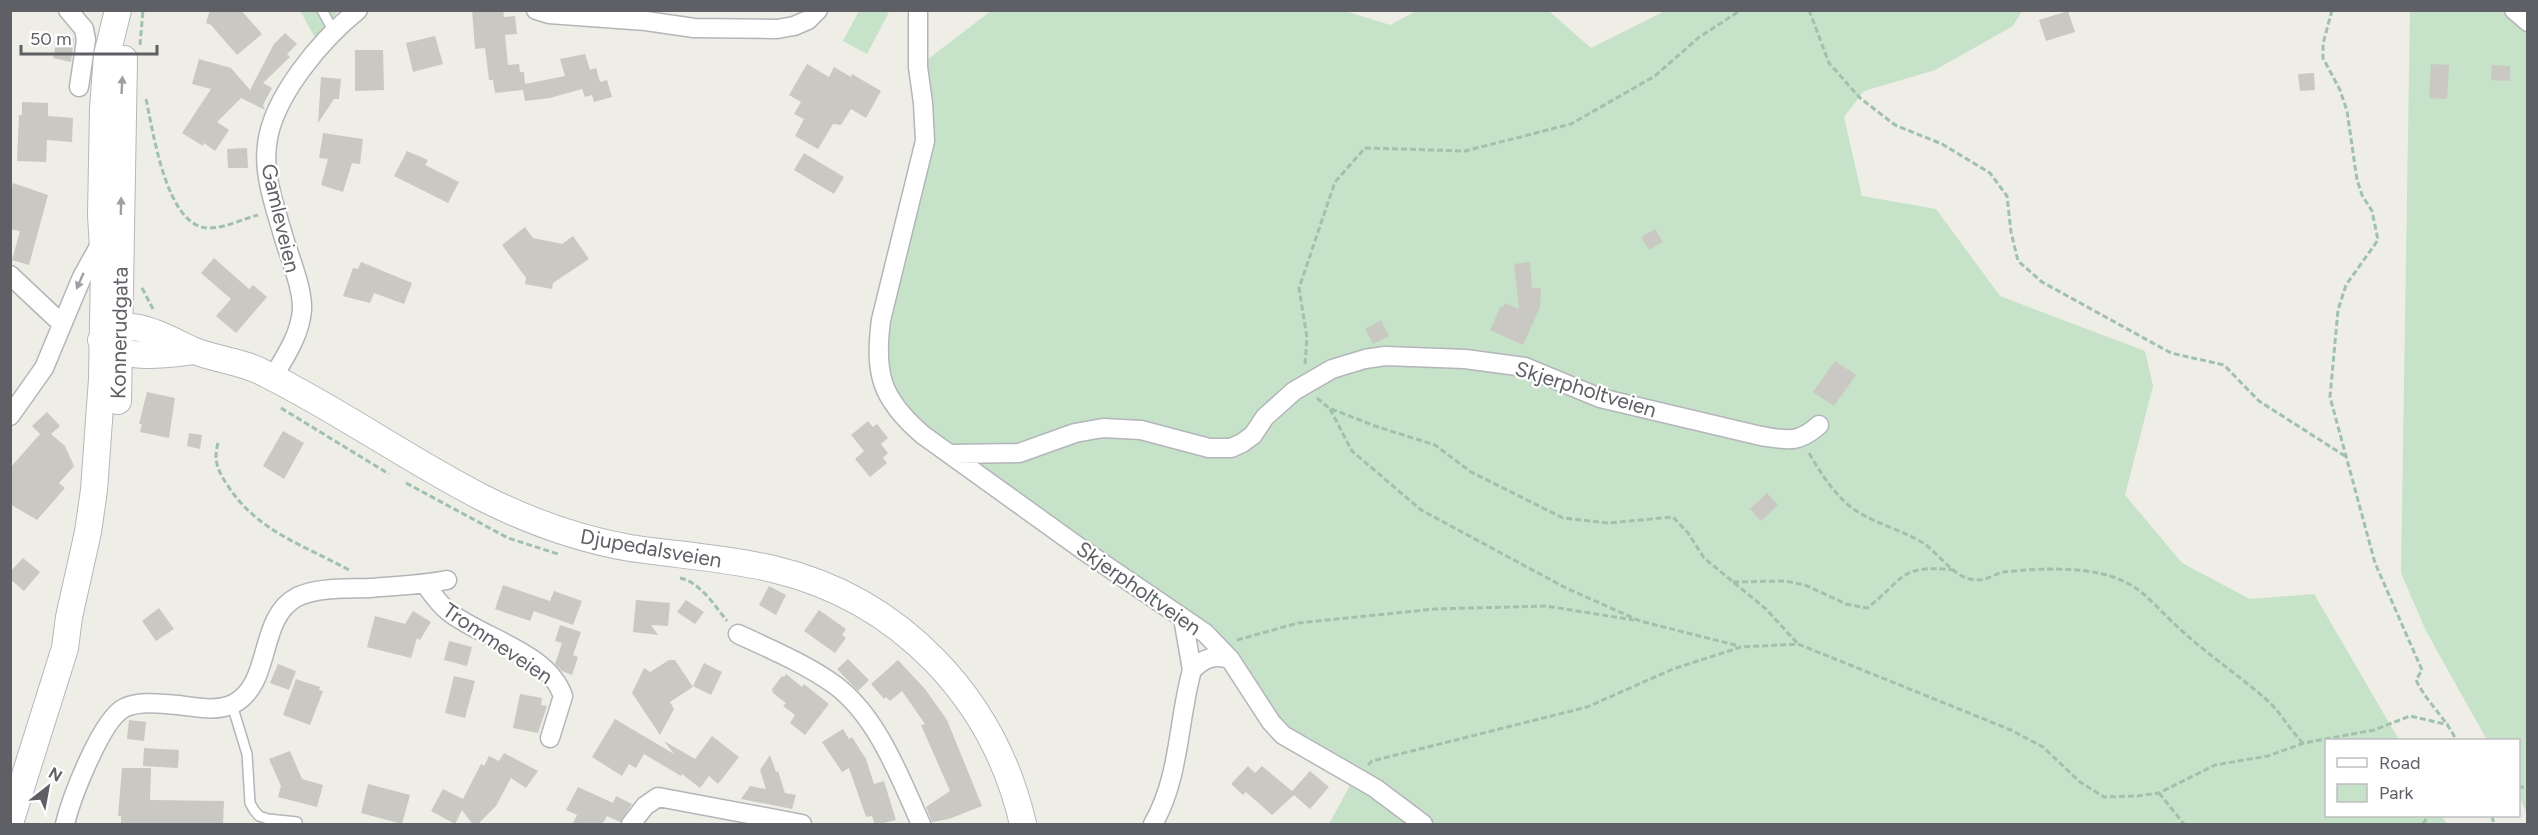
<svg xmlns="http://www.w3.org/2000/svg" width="2538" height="835" viewBox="0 0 2538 835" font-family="Figtree,sans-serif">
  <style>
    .green { fill: #c6e2c9 }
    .building { fill: #cac8c3 }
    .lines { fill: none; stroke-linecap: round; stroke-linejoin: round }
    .lane-casing { stroke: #b3b5b9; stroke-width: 12 }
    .street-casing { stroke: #b3b5b9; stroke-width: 21 }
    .secondary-casing { stroke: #b5b7bc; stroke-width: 28 }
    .path { stroke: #a0c2ac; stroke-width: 3; stroke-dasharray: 6 3; stroke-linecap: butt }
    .lane { stroke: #fff; stroke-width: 9 }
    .street { stroke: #fff; stroke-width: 18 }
    .secondary { stroke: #fff; stroke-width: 26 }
    .oneway { fill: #9ea0a3 }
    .labels { text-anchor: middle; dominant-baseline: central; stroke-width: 4.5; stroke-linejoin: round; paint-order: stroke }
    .street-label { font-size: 21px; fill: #5e6065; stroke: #fff }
  </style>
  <rect width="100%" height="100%" fill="#eeede6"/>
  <path class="green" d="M1342,10L1390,25L1416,11H1549L1591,48L1665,11H2022L2013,26L1935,70L1864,91L1844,117L1862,196L1936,209L2000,296L2145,351L2153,386L2125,495L2182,563L2250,599L2314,594L2399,740H2326V816H2442L2447,824H1329L1355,776L1293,742L1227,658L888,399L880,332L903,253L928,59L991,11Z
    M300,11H338L316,39Z
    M859,11L889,12L867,54L843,41Z
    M2410,11H2527V813L2519,797L2518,740H2487L2426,631L2401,573Z"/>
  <path class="building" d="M210,10H241L262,34L237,55L211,25L206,23Z
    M472,10H503L504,17L515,16L517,34L505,35L508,65L519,64L520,72H524L525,84L565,76L560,59L585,54L590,70L596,68L600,82L607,80L612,97L594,102L592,95L585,97L582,89L550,98L525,101L523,90L495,93L493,80H489L485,48L475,49Z
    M2068,11L2075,32L2046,41L2039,20Z
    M285,33L297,44L287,54L290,57L263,83L272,88L263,105L265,110L241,98L217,122L229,130L215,151L204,143L203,146L182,133L211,89L192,84L199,59L231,68L250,90L274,44Z
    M58,35L74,38L71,62L53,58Z
    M435,36L443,64L413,72L406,43Z
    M355,50H383L384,90L355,91Z
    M807,64L829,77L834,67L851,77L852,74L881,91L866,118L851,109L841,125L833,124L818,149L795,136L804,119L794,114L801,102L789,95Z
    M2431,64L2449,65L2447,99L2429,98Z
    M2492,65L2510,66V81L2491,80Z
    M2314,73L2315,90L2300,91L2298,74Z
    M321,77L341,79L339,99H334L318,123Z
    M22,102L48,103V116L73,118L72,142L47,140L46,162L17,161L19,115H22Z
    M323,133L363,139L360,164L352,163L343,192L321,185L328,159L319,158Z
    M247,148L248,168H228L227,149Z
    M407,151L428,160L425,165L459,182L448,203L394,176Z
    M804,153L844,177L834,194L794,170Z
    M13,183L48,195L29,265L12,260L20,231L10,229V194Z
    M525,227L533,238L562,244L573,236L589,259L553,283L552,289L525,284L526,278L502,245Z
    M1655,229L1663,242L1649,250L1641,237Z
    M214,258L249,289L253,285L267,297L236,333L216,316L231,299L201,273Z
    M361,262L412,283L404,304L374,293L370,303L343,296L353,268L358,269Z
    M1530,262L1532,288H1541L1540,307L1523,345L1490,330L1501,306L1503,307L1505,303L1519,309L1514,264Z
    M1381,320L1389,336L1373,344L1365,329Z
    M1835,361L1856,375L1834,406L1813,392Z
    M147,392L175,398L169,438L140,432L142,424H139Z
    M47,412L60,426L51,434L65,446L74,466L59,483L65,488L37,520L10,504V468L40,434L32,426Z
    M868,421L873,427L877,424L888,438L881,444L888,453L883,458L887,463L870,477L855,459L864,451L851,435Z
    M283,431L304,443L284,479L263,466Z
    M189,433L202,435L200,449L187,446Z
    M1767,493L1778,505L1761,521L1750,509Z
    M23,558L40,572L24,591L10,579V572Z
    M503,585L550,601L554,591L582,601L573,625L534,611L530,621L495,609Z
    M769,586L786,595L776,615L759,605Z
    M636,600L670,603L668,626L651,625L658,635L633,632Z
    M686,600L704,612L695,624L677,612Z
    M159,608L174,629L156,641L142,621Z
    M819,610L846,629L842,635L846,638L835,653L804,631Z
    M413,611L431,622L420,640L417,638L411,658L367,647L375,616L405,624Z
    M560,625L581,632L573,655L578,657L572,675L562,671L555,664L562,643L555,641Z
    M449,641L472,647L467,666L444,660Z
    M848,659L869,680L858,691L837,669Z
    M669,660H675L693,687L670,702L674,709L660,735L632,693L644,668L650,672Z
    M898,660L925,689L947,720L982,806L949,819L932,822L926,807L950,791L921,725L925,724L902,691L890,701L886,697L884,699L871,684Z
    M704,663L722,672L711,695L693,686Z
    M278,664L296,671L289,690L270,683Z
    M786,674L802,687L804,684L829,704L805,735L790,723L795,715L783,706L786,703L773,693L772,689L782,676L784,677Z
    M454,676L475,681L465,718L445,713Z
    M296,679L320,687L319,690L323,691L310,725L283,715Z
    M520,694L542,698L541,705L547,706L538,733L513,728Z
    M615,719L674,754L664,741L695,759L712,736L739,757L718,784L709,776L700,788L682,774L681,776L644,754L636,768L629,764L622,776L592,757Z
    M129,720L146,722L144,741L127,739Z
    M843,729L849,739L852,737L866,759L874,784L884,781L896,820L875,825L872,816L866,817L849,768L842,772L822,742Z
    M144,748L179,750L178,768L143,766Z
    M290,751L302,779L323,785L317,807L278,797L281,786L269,759Z
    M504,753L538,771L526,788L511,778L496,806L477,825H473L462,810L455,824L431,811L443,789L463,799L481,764L484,766L489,756L499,761Z
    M770,755L776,772L778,771L785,793L796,795L792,809L741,799L750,786L766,789L760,770Z
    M1248,766L1255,773L1262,766L1292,791L1310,771L1329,787L1310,809L1294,795L1272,815L1246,792L1243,795L1231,784Z
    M122,768H151L150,800L224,801L223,825H121V816H118Z
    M368,784L410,795L402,824L361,813Z
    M578,787L613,803L616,796L632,804L620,822L607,816L602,825H572L577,815L566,810Z"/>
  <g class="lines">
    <g class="lane-casing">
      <path id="lane" d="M322,10L334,32
        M232,705L247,754L250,803L254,810L259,816L268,819L297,822"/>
    </g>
    <g class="street-casing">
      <path id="street" d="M68,10L84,29L86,40L79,87
        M536,10L549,14L646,21L694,28L777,29L794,26L808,20L818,10
        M918,10V67L923,103L925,141L881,320C874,374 881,399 923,435L1083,550L1205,633L1230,659L1271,722L1283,735L1375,788L1423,824
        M2514,10L2528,22
        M10,275L62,324
        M273,377C285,357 300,335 302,310C303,288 289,256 283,235C275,207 263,174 267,145C272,97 322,39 358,10
        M10,416L44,368L82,277L102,241
        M951,454L1019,453L1075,433L1103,428L1141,430L1209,448H1231L1242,443L1253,435L1265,417L1294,391L1332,369L1365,359L1385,356L1465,359L1525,367L1600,398L1761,436C1787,440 1798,444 1819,425
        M425,584C432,594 439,604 449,612C484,639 548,652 563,696L550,738
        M1183,618L1192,670
        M738,634C770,649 806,664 835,685C878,717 900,778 921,824
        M65,824C71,799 101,720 124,708C140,700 162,704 178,705C195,707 217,712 233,704C273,684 257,618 297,597C318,587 346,589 369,588C395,586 421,585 447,580
        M631,824L645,806L658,797L802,824
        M1153,824C1180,778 1178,720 1192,670C1204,658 1215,654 1230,659"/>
    </g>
    <g class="secondary-casing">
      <path id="secondary" d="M101,340C125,311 166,338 192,350C216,360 243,361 266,374C340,411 409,460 483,498C529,521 578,539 630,548C677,555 726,558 773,569C900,599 994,698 1023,824
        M106,344C128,361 169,354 194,351
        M118,401L124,59
        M10,823L65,648L69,617L88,532L94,490L102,379L104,266L101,215L103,109L107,55L118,10"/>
    </g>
    <path class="path" d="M1809,10L1829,63L1860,98L1895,125L1942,144L1990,173L2007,196L2011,232L2018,261L2042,282L2171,353L2224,365L2259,401L2345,456
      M2332,10L2323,44V58L2340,90L2347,111L2357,180L2362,195L2372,211L2378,240L2346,285L2338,310L2330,397L2375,563L2422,670L2416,680C2427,703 2446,718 2456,740
      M140,45L143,10
      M146,99C153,130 166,228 209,228C226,228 242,219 258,215
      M142,288L153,309
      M1305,364L1307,338L1299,288L1335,182L1365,148L1465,151L1571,124L1655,76L1698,38L1741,10
      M1317,398L1329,408L1375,426L1435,445L1471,472L1563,518L1608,523L1673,517L1688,533L1704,558L1766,609L1798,644
      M281,408L389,474
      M1330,409L1352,451L1421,510L1566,588L1640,621L1739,646
      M218,443C213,461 218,471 228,486C258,532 304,545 349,570
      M1809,453C1820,472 1831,489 1847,504C1870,523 1899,528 1923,543C1941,555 1955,581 1979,580C1987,580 1996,573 2004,572C2041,568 2096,565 2129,584C2146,593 2165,616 2180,629C2208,655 2240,676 2268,701C2281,713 2290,730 2303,743
      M406,483L508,538L558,554
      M680,578C700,582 715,606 727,621
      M1733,582L1785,581L1805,585L1846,604L1867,608C1905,579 1899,564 1953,570
      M1237,640L1298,623L1435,609L1546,606L1634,620
      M1368,765L1372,761L1587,707L1673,669L1741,647L1798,644L2011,730L2043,747L2080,782L2104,797L2137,796L2159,793L2215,765L2268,756L2304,743L2374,730L2410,716L2449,725
      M2518,786L2528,789
      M2159,793L2184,824
      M2492,816L2494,824
      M2423,824L2428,816"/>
    <use href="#lane" class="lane"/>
    <use href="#street" class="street"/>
    <use href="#secondary" class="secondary"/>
  </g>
  <defs><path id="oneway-solid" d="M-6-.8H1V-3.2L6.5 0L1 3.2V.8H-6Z" transform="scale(1.5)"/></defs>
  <g class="oneway">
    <use href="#oneway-solid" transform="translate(122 85) rotate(-87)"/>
    <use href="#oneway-solid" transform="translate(121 206) rotate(-89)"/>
    <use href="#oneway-solid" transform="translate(80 281) rotate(114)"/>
  </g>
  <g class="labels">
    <g class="street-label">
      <text transform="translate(281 218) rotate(77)">Gamleveien</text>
      <text transform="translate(119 333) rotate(-89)">Konnerudgata</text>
      <text transform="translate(1586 389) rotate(17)">Skjerpholtveien</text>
      <text transform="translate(651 548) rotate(10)">Djupedalsveien</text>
      <text transform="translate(1139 588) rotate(35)">Skjerpholtveien</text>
      <text transform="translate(498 643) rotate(34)">Trommeveien</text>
    </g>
  </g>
  <rect width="2538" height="835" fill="none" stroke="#5e6065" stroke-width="24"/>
  <rect x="2325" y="739" width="195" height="78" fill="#ffffff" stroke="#bfbfc1" stroke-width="1.5"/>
  <rect x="2337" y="758" width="30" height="9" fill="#ffffff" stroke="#bfbfc1" stroke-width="1.5"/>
  <text x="2379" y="769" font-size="18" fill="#5e6065">Road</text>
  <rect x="2337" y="784" width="30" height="18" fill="#c6e2c9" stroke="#bfbfc1" stroke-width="1.5"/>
  <text x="2379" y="799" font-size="18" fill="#5e6065">Park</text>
  <g transform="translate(48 787) rotate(31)" stroke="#ffffff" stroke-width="4.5" paint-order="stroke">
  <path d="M0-4.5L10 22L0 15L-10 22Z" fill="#5e6065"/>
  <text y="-9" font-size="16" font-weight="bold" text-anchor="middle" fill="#5e6065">N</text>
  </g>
  <path d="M21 45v9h136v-9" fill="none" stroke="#5e6065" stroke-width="3"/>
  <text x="30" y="45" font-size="18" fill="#5e6065" stroke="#ffffff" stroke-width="4.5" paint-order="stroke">50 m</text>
</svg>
